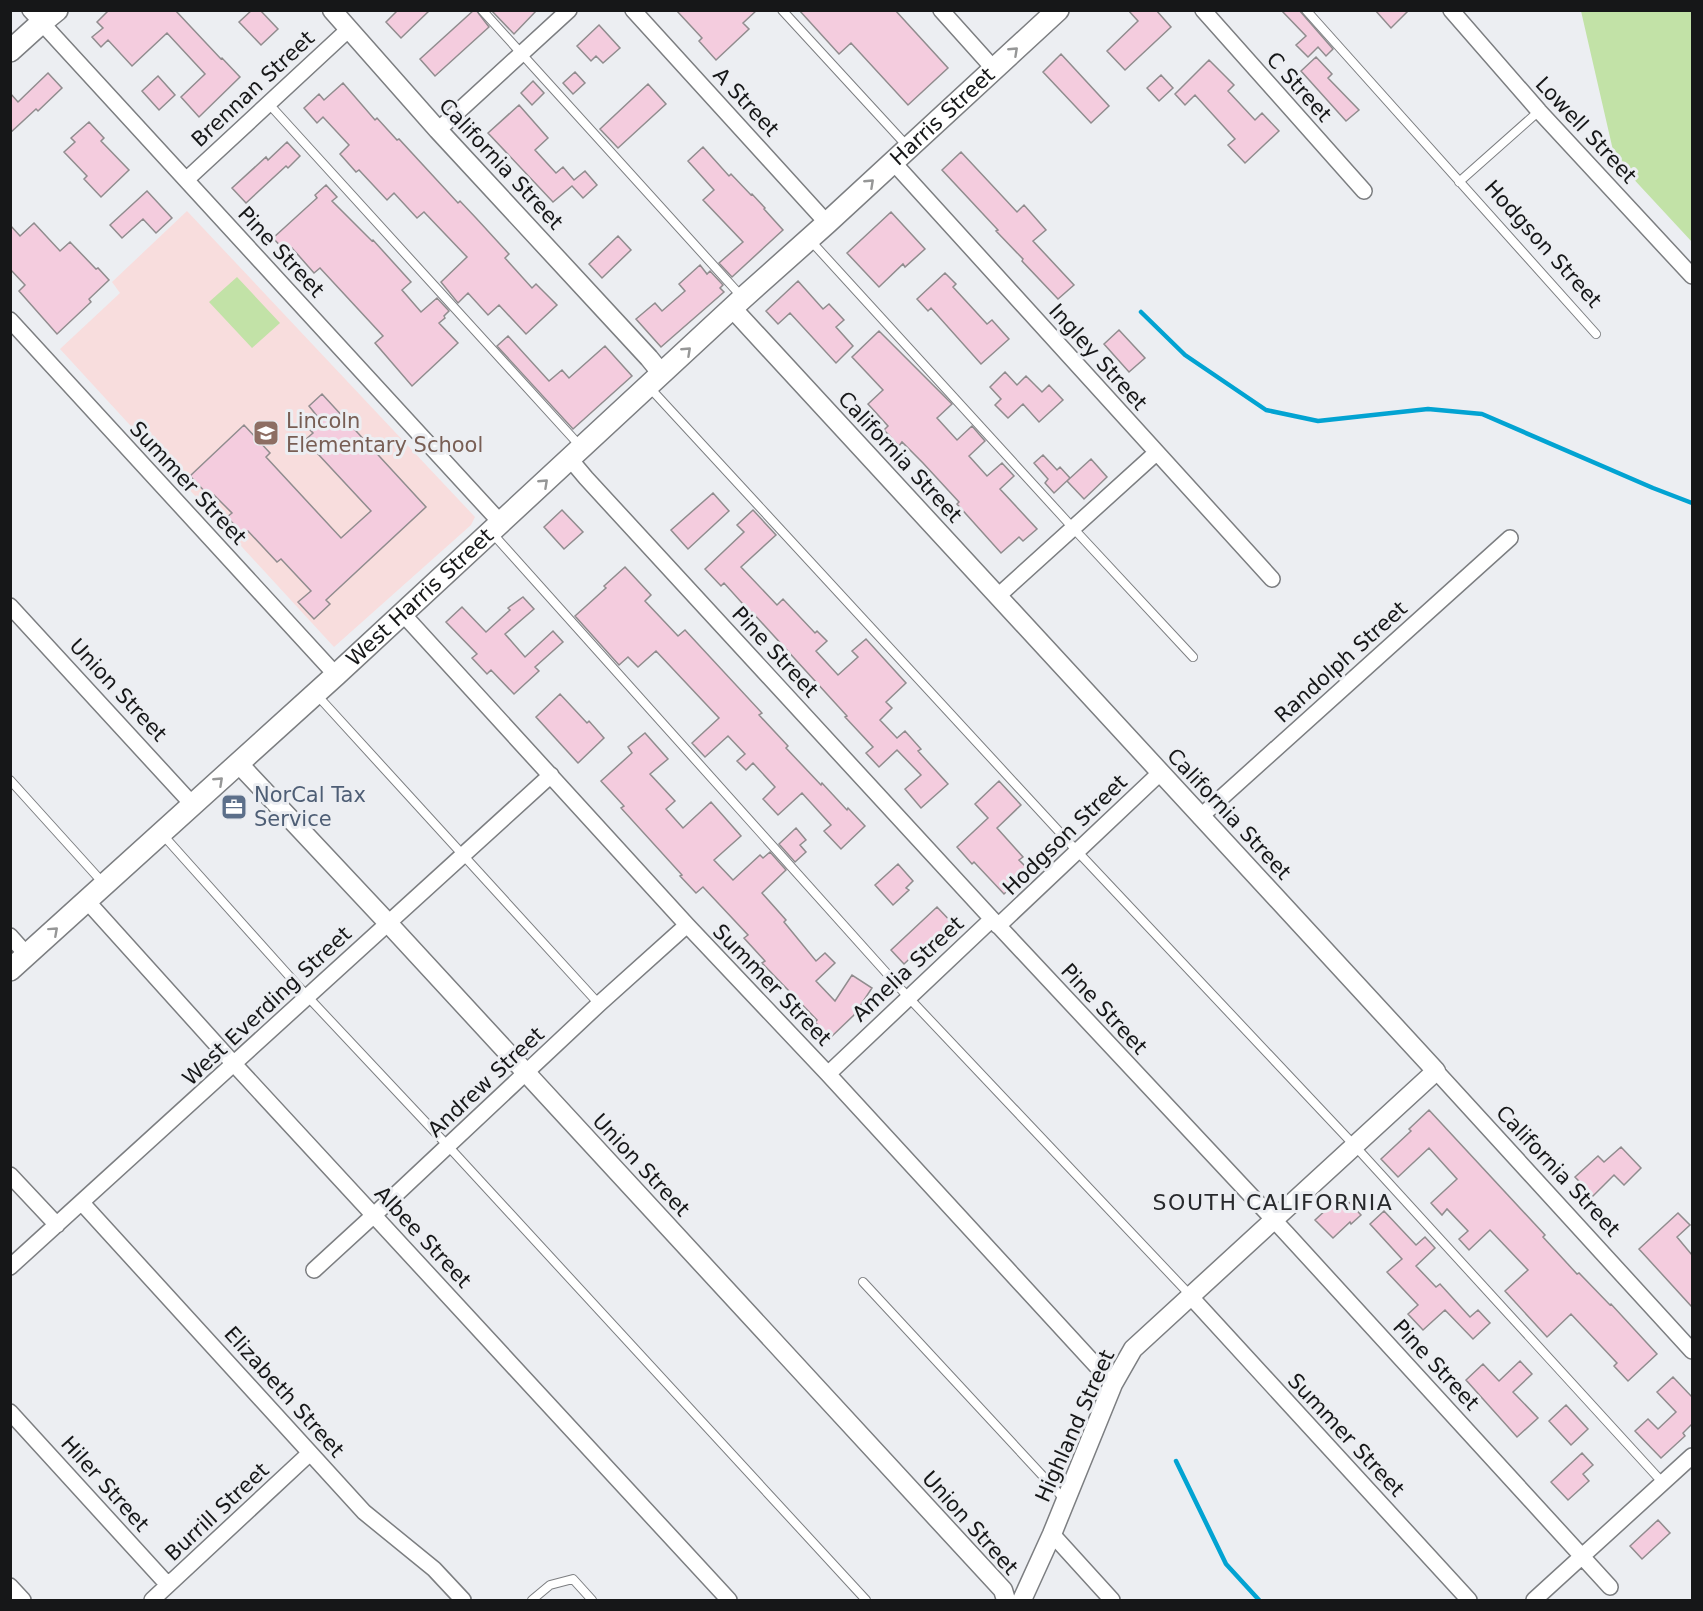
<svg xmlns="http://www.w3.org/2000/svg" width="1703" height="1611" viewBox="0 0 1703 1611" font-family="'DejaVu Sans',sans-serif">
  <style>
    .education { fill: #f8dddd }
    .green { fill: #c2e2a7 }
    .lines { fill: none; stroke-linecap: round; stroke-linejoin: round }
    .stream { stroke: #02a3d2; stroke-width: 4.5 }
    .building { fill: #f4ccde; stroke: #908c8e; stroke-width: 1.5 }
    .service-casing { stroke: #7c7e81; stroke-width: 10 }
    .minor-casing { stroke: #7c7e81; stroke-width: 18 }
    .tertiary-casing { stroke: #7c7e81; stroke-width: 21 }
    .secondary-casing { stroke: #7c7e81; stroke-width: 24 }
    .service { stroke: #fff; stroke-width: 8 }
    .minor { stroke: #fff; stroke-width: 15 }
    .tertiary { stroke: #fff; stroke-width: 18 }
    .secondary { stroke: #fff; stroke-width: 21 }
    .oneway { stroke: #969797 }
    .labels { text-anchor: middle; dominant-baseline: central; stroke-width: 6; stroke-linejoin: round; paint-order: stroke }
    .street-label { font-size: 21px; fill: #161718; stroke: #eceef2 }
    .education-label { font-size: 21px; fill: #785e54; stroke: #eceef2; text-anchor: start }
    .service-label { font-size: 21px; fill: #4e5e75; stroke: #eceef2; text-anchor: start }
    .neighbourhood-label { font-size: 22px; letter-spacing: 1.5px; fill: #28292c; stroke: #eceef2 }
  </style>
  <rect width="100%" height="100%" fill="#eceef2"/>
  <path class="education" d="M187,211L475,517L471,525L334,647L60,349L120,293L112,282Z"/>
  <path class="green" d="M1581,11H1692V242L1615,159Z
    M237,277L280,323L252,348L209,302Z"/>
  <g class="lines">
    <path class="stream" d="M1141,312L1185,355L1266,410L1318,421L1428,409L1482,414L1653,488L1692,503
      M1176,1461L1226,1564L1259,1600"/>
  </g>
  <path class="building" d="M109,10H175L221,59L222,58L240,77L199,117L181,97L205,74L167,33L132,66L108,40L101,47L92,37L103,28L97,22Z
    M252,10H260L278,29L261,45L239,22Z
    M398,10H430L401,38L386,22Z
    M474,10H476L489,27L435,76L420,59Z
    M491,10H537L514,34Z
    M676,10H757L743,23L749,29L716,60L699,41L702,38Z
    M799,10H895L948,68L908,105L851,43L839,54Z
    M1128,10H1156L1171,27L1125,70L1107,51L1138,21Z
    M1281,10H1299L1333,49L1326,56L1318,47L1308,57L1296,45L1306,36Z
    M1375,10H1409L1391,28Z
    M599,25L620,48L603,63L596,56L591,61L577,46Z
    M1061,54L1109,106L1091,123L1043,72Z
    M1316,57L1332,74L1328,78L1359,110L1346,121L1301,71Z
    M1209,60L1234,85L1228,91L1255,120L1262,113L1279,131L1245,163L1228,145L1235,139L1195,95L1185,105L1175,94Z
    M575,72L585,83L573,94L563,83Z
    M48,73L62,88L38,111L36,109L10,133V93L18,102Z
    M1161,75L1173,88L1159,101L1147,88Z
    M158,76L175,95L159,110L142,91Z
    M533,81L544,93L532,105L521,93Z
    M343,83L375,120L377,118L397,140L399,139L458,203L460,201L476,218L509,254L505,258L532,288L536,284L557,305L526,334L499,305L488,315L468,293L458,303L441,282L467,257L424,212L417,218L394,193L387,200L359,170L356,172L340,154L349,145L323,117L317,123L304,108L319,94L324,100Z
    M648,84L666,104L618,148L600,129Z
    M519,105L548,138L535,150L556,173L563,167L574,180L585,171L597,185L583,198L572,186L553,202L488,133Z
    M89,122L104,138L101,141L129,170L101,197L84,179L87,176L64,152L75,142L71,138Z
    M287,142L300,156L288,168L286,166L246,203L232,188L266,157L268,160Z
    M703,147L729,176L731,174L751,195L752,194L765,208L764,209L783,230L732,277L719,263L743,242L703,200L714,190L688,161Z
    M961,152L1017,212L1024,205L1046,230L1033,241L1074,285L1058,299L1022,261L1023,259L996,231L998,230L942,170Z
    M326,185L337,197L332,201L372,241L373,240L411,282L402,290L421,312L437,298L449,311L444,316L445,318L439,323L458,343L412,386L375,343L383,336L320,268L314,273L292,248L287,253L273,238L317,198L315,195Z
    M147,191L172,218L156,233L143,219L122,238L110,225Z
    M891,212L925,249L905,267L903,264L879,287L847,253Z
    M34,223L60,251L70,242L96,269L98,268L109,280L89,299L91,302L57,334L19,291L25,285L10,269V225L20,236Z
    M618,236L631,250L602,278L589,264Z
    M700,265L707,274L710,271L723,285L720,288L724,292L661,347L636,319L655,303L662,311L685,291L679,284Z
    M945,273L956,284L953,287L987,324L992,320L1009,339L981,364L931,308L928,311L917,299Z
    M798,281L823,309L829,304L844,320L836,327L853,346L836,363L790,313L778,324L766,311Z
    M1119,330L1145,358L1129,372L1104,344Z
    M879,331L952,404L937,418L957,440L972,426L985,441L969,456L987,476L1002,463L1014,476L1000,489L1037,529L1023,541L1019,537L1001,553L957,504L959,502L923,463L902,442L899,446L884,430L888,426L868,404L883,390L852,357Z
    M508,336L549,381L562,370L569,378L605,346L632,376L573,429L497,346Z
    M1005,372L1017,385L1026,376L1042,392L1049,385L1063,400L1039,422L1023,404L1008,418L995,405L1001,399L990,387Z
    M322,394L426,507L326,600L330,604L314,619L298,602L311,591L281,559L277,562L248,531L244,535L227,517L232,513L214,495L211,498L190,476L244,425L270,453L266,457L341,538L371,511L305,440L313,433L306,426L317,416L309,406Z
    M1043,455L1057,470L1060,467L1070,478L1054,493L1045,483L1048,479L1034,463Z
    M1091,459L1107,477L1084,499L1067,481Z
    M713,493L729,511L688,549L671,530Z
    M562,510L583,532L564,549L544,527Z
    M753,510L776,535L741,567L777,605L783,599L815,633L817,631L827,641L816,651L838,675L858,657L852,651L866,639L906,683L886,702L892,708L880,720L897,738L905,731L921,749L918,751L948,784L921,808L905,789L921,775L897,750L879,767L866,753L873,747L845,717L847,716L752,612L751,613L724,583L721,586L705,569L744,532L737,525Z
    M625,567L651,595L645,601L678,636L685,630L762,713L759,715L788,746L786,748L821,785L822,783L847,810L848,808L865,826L841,849L824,831L831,825L802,793L778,815L763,799L775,787L753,763L746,770L737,761L745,754L728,736L705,757L692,743L719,718L656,651L638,667L628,657L619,665L575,616L606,588L604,586Z
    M523,597L534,609L505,634L525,657L553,631L563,642L535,667L539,671L514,694L491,670L487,674L472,658L477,654L446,622L462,607L486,632L510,610L508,608Z
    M560,694L587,723L589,721L604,738L578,763L536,717Z
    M645,733L668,759L650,774L675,801L666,809L683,828L711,802L741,836L714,860L733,880L760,855L763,858L770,852L786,870L762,893L786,920L784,922L816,961L825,953L835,963L816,981L835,1001L852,975L872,988L854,1015L830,1038L815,1022L817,1020L762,963L765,961L744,938L748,935L703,887L696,893L680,876L682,875L621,808L624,806L601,781L632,753L628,747Z
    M999,781L1021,805L997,828L1023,857L1019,860L1029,870L1004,894L974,862L972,864L957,847L988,818L975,804Z
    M796,828L806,840L800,845L806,852L795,862L779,844Z
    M898,864L913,881L906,888L909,890L893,905L875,885Z
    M937,907L954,925L925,953L921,948L904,964L891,950Z
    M1429,1110L1545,1235L1543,1237L1577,1274L1579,1273L1610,1305L1611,1304L1657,1354L1628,1381L1614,1366L1617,1363L1571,1314L1547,1337L1505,1291L1528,1270L1490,1230L1469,1250L1459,1239L1468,1231L1447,1209L1442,1215L1431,1203L1457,1179L1429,1148L1398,1177L1381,1159L1411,1131L1409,1129Z
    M1621,1147L1641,1168L1624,1185L1614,1175L1593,1196L1575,1177L1598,1156L1604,1162Z
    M1342,1195L1361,1215L1351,1224L1350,1222L1333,1238L1315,1220Z
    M1384,1211L1416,1245L1425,1237L1435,1248L1416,1266L1436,1287L1440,1284L1470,1317L1478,1310L1490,1323L1473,1339L1445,1310L1423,1330L1408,1314L1418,1305L1387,1272L1402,1259L1370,1224Z
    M1678,1213L1690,1225L1677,1237L1692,1255V1307L1639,1249Z
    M1520,1361L1532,1374L1513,1392L1538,1418L1517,1437L1466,1380L1483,1364L1499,1381Z
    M1673,1377L1692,1397V1424L1683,1433L1685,1436L1661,1458L1635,1431L1648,1419L1658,1429L1676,1412L1657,1392Z
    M1566,1405L1588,1429L1571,1445L1549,1421Z
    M1582,1453L1593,1465L1583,1474L1589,1481L1568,1500L1551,1482Z
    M1658,1520L1670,1533L1642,1559L1630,1546Z"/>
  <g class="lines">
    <g class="service-casing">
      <path id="service" d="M482,10L742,297
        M782,10L908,147
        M1306,10L1596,334
        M268,103L581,447
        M1459,182L1539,111
        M810,240L1073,528L1193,657
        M649,387L1077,851L1354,1145L1663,1483
        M492,533L908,997L1191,1296
        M316,694L599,1004
        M10,780L104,884
        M163,835L308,997L448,1146L866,1600
        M863,1282L1066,1501
        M532,1600L550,1585L573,1579L592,1600"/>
    </g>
    <g class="minor-casing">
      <path id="minor" d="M30,10L501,523
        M633,10L827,223
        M941,10L994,69
        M1203,10L1364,191
        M1451,10L1539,111L1692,276
        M438,130L569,10
        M893,162L1272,579
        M186,180L349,29
        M10,320L336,675
        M570,459L586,478L992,919L1287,1234L1610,1587
        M998,596L1156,453
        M10,606L193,805
        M402,613L687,925L828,1074L1113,1384
        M1200,817L1510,538
        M87,901L234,1064L729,1600
        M998,926L1160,773
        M10,936L27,955
        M1436,1071L1692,1351
        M828,1074L992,919
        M10,1175L57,1225
        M82,1203L364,1512L434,1569L463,1600
        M10,1267L551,775
        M314,1270L374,1215L599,1004L687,925
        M1191,1297L1469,1600
        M10,1412L168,1585
        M1052,1534L1112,1600
        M10,1586L23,1600
        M152,1600L310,1453
        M1534,1600L1692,1456"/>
    </g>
    <g class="tertiary-casing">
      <path id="tertiary" d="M332,10L438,130L649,358L662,374
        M732,308L1436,1071L1133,1349L1113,1384L1052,1534L1022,1600
        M238,763L388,923L1003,1590L1006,1600"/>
    </g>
    <g class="secondary-casing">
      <g id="secondary">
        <path d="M10,51L41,23L57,10"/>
        <path id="s1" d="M10,970L336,675L743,298L827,223L1058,10"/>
      </g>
    </g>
    <use href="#service" class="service"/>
    <use href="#minor" class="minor"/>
    <use href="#tertiary" class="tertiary"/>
    <use href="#secondary" class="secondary"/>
  </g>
  <defs><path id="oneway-chevron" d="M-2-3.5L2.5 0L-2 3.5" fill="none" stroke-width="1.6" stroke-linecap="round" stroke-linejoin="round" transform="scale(1.5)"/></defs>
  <g class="oneway">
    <use href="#oneway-chevron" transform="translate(1014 51) rotate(-43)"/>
    <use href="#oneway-chevron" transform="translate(870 183) rotate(-43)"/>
    <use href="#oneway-chevron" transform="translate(687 351) rotate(-43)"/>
    <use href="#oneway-chevron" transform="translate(544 483) rotate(-43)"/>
    <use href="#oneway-chevron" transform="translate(219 781) rotate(-43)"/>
    <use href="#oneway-chevron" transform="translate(54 931) rotate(-42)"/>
  </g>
  <defs>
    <g id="school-square" transform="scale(1.35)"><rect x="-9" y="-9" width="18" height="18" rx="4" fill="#8d6e63" stroke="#eceef2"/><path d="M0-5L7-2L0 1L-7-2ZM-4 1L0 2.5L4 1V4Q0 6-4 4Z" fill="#fff"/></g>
    <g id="office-square" transform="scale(1.35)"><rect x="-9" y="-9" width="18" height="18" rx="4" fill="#5c6f8a" stroke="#eceef2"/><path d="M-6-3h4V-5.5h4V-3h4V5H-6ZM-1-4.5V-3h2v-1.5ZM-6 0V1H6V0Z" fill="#fff"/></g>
  </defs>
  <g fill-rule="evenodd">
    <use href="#school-square" x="266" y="433"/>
    <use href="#office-square" x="234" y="807"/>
  </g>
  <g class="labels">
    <g class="street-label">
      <text transform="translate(1299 87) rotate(48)">C Street</text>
      <text transform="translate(253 89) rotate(-43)">Brennan Street</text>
      <text transform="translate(746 102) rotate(47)">A Street</text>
      <text stroke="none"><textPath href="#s1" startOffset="1264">Harris Street</textPath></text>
      <text transform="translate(1586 130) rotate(47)">Lowell Street</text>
      <text transform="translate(501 164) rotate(47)">California Street</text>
      <text transform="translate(1543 244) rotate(48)">Hodgson Street</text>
      <text transform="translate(281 252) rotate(47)">Pine Street</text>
      <text transform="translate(1098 357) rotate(48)">Ingley Street</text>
      <text transform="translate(900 457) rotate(47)">California Street</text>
      <text transform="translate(188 483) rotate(47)">Summer Street</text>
      <text stroke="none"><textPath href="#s1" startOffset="554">West Harris Street</textPath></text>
      <text transform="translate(775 652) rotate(47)">Pine Street</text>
      <text transform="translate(1341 662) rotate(-42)">Randolph Street</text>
      <text transform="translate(118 690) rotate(47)">Union Street</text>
      <text transform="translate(1229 814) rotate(47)">California Street</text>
      <text transform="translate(1065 835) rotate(-44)">Hodgson Street</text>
      <text transform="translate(908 969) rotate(-43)">Amelia Street</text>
      <text transform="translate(772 985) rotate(46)">Summer Street</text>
      <text transform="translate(267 1006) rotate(-43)">West Everding Street</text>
      <text transform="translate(1104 1009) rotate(47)">Pine Street</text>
      <text transform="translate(486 1082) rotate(-43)">Andrew Street</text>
      <text transform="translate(641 1165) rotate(47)">Union Street</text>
      <text transform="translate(1558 1171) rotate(47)">California Street</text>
      <text transform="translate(423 1237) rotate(47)">Albee Street</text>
      <text transform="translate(1436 1365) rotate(47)">Pine Street</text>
      <text transform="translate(284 1392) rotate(48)">Elizabeth Street</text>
      <text transform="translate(1075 1426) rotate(-66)">Highland Street</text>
      <text transform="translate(1346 1435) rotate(47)">Summer Street</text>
      <text transform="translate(105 1484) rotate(48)">Hiler Street</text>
      <text transform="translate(217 1512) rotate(-43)">Burrill Street</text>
      <text transform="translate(970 1523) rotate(48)">Union Street</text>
    </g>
    <g class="education-label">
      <text x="286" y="421">Lincoln<tspan x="286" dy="24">Elementary School</tspan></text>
    </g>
    <g class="service-label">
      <text x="254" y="795">NorCal Tax<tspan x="254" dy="24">Service</tspan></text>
    </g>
    <g class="neighbourhood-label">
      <text x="1273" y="1202">SOUTH CALIFORNIA</text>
    </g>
  </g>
  <rect width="1703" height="1611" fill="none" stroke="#161718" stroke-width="24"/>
</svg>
